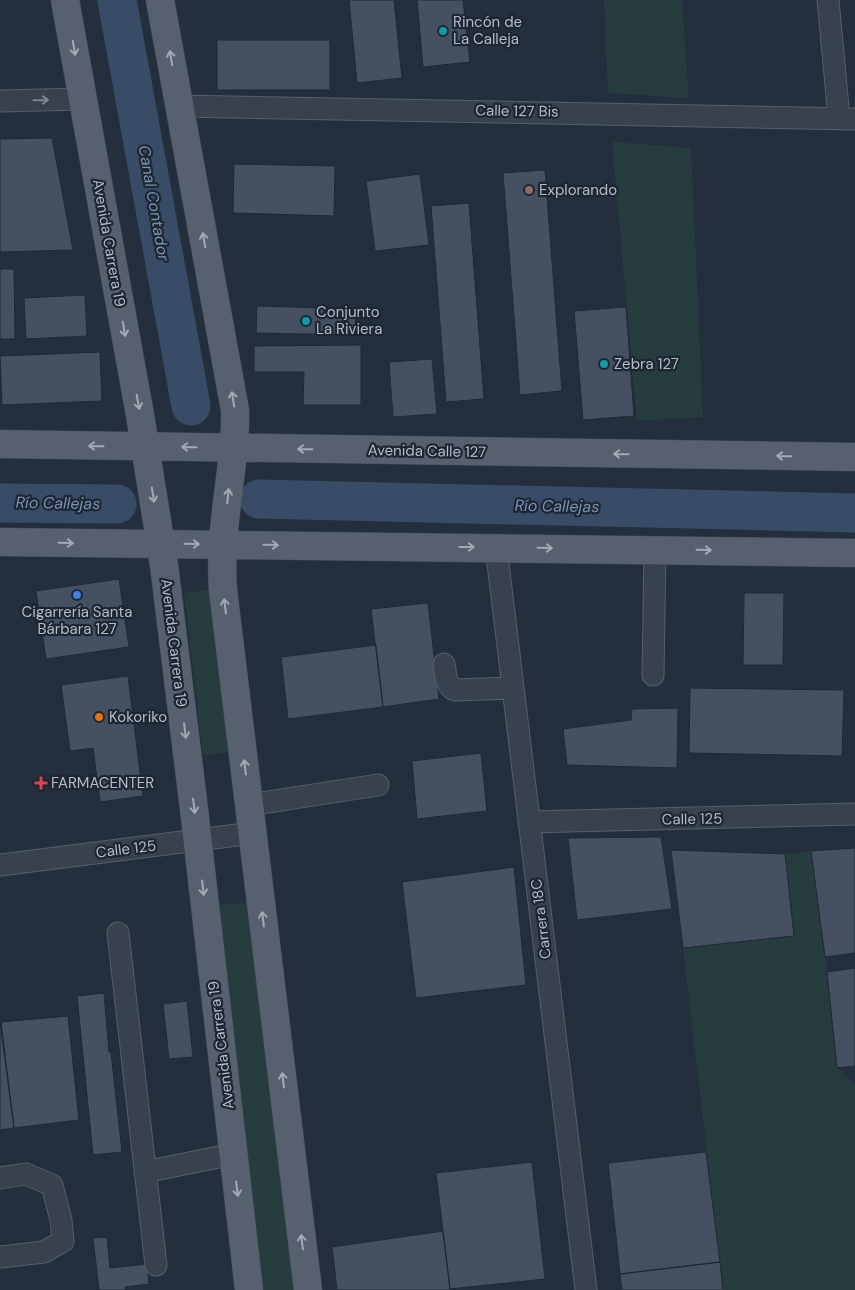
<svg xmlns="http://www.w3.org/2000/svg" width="855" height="1290" viewBox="0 0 855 1290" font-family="'DM Sans',sans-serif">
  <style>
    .green { fill: #263c3f }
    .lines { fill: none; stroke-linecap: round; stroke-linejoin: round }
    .river { stroke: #394c67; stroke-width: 39 }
    .building { fill: #455162; stroke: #1f2835 }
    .minor-casing { stroke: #565f6c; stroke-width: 23 }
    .major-casing { stroke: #414a57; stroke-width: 29 }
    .minor { stroke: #38414e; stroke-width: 21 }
    .major { stroke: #56606e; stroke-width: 28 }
    .oneway { stroke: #a1aab7 }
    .oneway2 { stroke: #7c8592 }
    .culture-dot { fill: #0f9aa8; stroke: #1d2633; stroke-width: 2 }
    .education-dot { fill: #8d6e63; stroke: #1d2633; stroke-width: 2 }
    .shop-dot { fill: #3f7fe0; stroke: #1d2633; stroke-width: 2 }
    .food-dot { fill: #e8710a; stroke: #1d2633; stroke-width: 2 }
    .health-dot { fill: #e0444e; stroke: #1d2633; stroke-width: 2 }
    .labels { text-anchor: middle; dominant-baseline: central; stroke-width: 4.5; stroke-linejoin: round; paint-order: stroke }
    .poi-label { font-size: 15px; fill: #b4bcc9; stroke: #1d2633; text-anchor: start }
    .street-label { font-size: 15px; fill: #b4bcc9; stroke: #1d2633 }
    .water-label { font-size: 16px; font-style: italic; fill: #7c92b1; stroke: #1d2633 }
  </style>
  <rect width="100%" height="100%" fill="#242f3e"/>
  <path class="green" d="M604,0H682L689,98L608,93Z
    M612,142L691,148L703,417L637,421Z
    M209,590L228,752L203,755L184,593Z
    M811,851L825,957L837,1068L855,1085V1290H723L683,948L794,936L785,854Z
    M247,903L294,1290H262L218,905Z"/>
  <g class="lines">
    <path class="river" d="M117,0L191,406
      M259,499L855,513
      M0,503L117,504"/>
  </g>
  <path class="building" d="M349,0H394L402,78L357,83Z
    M417,0H463L470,62L423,67Z
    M217,40H330V90H217Z
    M52,138L73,250L0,252V139Z
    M234,164L335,166L334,216L233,213Z
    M545,170L562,391L520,395L503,173Z
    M420,174L429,245L375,251L366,181Z
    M469,203L484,399L446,402L431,206Z
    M0,269H14L15,339H0Z
    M85,295L87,336L26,339L24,298Z
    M257,306L356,309L355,335L256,333Z
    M626,307L634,416L583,420L574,311Z
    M361,345V405H303L304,372H254V346Z
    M100,352L102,401L2,405L0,356Z
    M432,359L437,414L393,417L389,362Z
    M119,579L129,647L46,659L36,591Z
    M744,593H784L783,665H743Z
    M428,603L439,699L383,707L371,609Z
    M376,645L383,707L288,719L281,657Z
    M128,676L143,796L100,802L93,748L70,751L61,685Z
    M690,688L844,690L842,756L689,753Z
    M678,708L677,768L567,765L563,729L631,720L632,709Z
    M481,753L487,811L417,819L412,761Z
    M661,837L672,909L577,920L568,838Z
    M855,848V953L825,957L811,851Z
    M671,850L785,854L794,936L683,948Z
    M514,867L526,985L416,998L402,882Z
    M855,968V1066L837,1068L827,972Z
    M104,993L109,1052H111L122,1152L93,1155L77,996Z
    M187,1001L193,1057L169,1059L163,1004Z
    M68,1016L79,1120L14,1128L1,1022Z
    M0,1022L14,1128L0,1130Z
    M706,1152L720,1262L620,1274L608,1163Z
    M532,1162L545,1279L450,1289L436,1173Z
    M443,1231L450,1290H337L332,1247Z
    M107,1237L110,1268L147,1264L149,1284L125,1287L126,1290H99L93,1238Z
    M720,1262L723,1290H622L620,1274Z"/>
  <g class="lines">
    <g class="minor-casing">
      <path id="minor" d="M828,0L839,118
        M0,101L83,99
        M180,106L855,119
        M496,547L586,1290
        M444,664C446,674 445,686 455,690L513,688
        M653,675L655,549
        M249,805L378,785
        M529,822L855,814
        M0,865L253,833
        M118,933L156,1265
        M145,1172L233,1154
        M0,1178L26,1174L52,1185L61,1220L63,1241L44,1252L0,1257"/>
    </g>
    <g class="major-casing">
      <path id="major" d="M65,0L140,415L164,565L194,809L249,1290
        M160,0L235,410C236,430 233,451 231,471C226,511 220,550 223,590L308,1290
        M0,444L855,457
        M0,542L855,553"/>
    </g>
    <use href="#minor" class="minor"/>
    <use href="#major" class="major"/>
  </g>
  <defs><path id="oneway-shaft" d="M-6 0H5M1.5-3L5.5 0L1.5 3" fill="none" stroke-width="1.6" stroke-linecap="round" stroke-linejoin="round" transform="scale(1.25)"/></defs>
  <g class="oneway">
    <use href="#oneway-shaft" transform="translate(74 48) rotate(80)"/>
    <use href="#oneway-shaft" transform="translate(171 58) rotate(-100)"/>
    <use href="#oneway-shaft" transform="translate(204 240) rotate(-100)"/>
    <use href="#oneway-shaft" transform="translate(124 329) rotate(80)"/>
    <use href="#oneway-shaft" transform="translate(233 399) rotate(-99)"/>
    <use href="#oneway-shaft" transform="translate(138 402) rotate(79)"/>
    <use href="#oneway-shaft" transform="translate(96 446) rotate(-179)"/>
    <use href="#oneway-shaft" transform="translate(189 447) rotate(-179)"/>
    <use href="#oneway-shaft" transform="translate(305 449) rotate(-179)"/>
    <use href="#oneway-shaft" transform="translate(621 454) rotate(-179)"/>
    <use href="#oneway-shaft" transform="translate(784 456) rotate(-179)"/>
    <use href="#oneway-shaft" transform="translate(153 495) rotate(81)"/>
    <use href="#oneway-shaft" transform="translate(228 496) rotate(-84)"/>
    <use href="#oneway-shaft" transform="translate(66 543) rotate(1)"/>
    <use href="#oneway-shaft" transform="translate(192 544) rotate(1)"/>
    <use href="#oneway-shaft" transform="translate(271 545) rotate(1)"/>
    <use href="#oneway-shaft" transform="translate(467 547)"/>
    <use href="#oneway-shaft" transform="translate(545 548) rotate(1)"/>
    <use href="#oneway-shaft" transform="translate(704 550) rotate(1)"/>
    <use href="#oneway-shaft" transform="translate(225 606) rotate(-97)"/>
    <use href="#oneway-shaft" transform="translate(185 731) rotate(83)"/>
    <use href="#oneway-shaft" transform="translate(245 767) rotate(-97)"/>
    <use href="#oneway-shaft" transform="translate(194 806) rotate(83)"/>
    <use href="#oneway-shaft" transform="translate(203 888) rotate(83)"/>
    <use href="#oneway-shaft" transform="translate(263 919) rotate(-97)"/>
    <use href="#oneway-shaft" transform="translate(283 1080) rotate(-97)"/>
    <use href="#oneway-shaft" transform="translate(237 1189) rotate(83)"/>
    <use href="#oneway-shaft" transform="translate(302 1242) rotate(-97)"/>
  </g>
  <use class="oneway2" href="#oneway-shaft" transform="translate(41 100) rotate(-1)"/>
  <g class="culture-dot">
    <circle cx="443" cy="31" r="5"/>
    <circle cx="306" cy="321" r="5"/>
    <circle cx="604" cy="364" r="5"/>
  </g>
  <circle class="education-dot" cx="529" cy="190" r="5"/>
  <circle class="shop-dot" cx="77" cy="595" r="5"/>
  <circle class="food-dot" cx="99" cy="717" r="5"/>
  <path class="health-dot" d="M38.5 775.5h5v5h5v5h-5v5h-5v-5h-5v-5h5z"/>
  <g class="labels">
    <g class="poi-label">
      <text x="453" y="22">Rincón de<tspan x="453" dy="17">La Calleja</tspan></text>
      <text x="539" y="190">Explorando</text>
      <text x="316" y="312">Conjunto<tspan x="316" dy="17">La Riviera</tspan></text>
      <text x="614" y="364">Zebra 127</text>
      <text x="77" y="612" text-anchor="middle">Cigarrería Santa<tspan x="77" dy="17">Bárbara 127</tspan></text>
      <text x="109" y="717">Kokoriko</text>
      <text x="51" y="783">FARMACENTER</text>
    </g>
    <g class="street-label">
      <text transform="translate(517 111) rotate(1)">Calle 127 Bis</text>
      <text transform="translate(109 243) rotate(80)">Avenida Carrera 19</text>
      <text transform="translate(427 451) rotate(1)">Avenida Calle 127</text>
      <text transform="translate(174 643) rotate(83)">Avenida Carrera 19</text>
      <text transform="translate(692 819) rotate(-1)">Calle 125</text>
      <text transform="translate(126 849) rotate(-7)">Calle 125</text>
      <text transform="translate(541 919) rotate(-97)">Carrera 18C</text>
      <text transform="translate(221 1045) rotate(-97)">Avenida Carrera 19</text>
    </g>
    <g class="water-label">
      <text transform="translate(154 203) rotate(80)">Canal Contador</text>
      <text transform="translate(58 503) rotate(1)">Río Callejas</text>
      <text transform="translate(557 506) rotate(1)">Río Callejas</text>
    </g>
  </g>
</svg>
